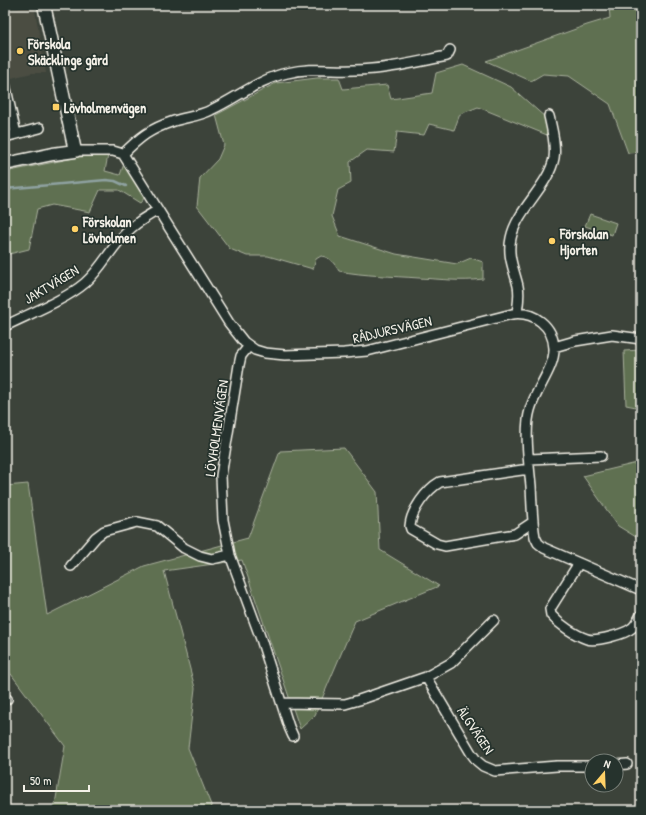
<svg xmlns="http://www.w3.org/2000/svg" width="646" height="815" viewBox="0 0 646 815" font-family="'Patrick Hand',sans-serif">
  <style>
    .built { fill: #4c4e43 }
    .green { fill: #5e6f51; stroke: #a9b09c }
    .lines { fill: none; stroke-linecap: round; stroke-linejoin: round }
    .stream { stroke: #8fa2a1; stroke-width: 2.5 }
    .street-casing { stroke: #f4f1e8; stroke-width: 12 }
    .secondary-casing { stroke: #f4f1e8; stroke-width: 15 }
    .street { stroke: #26332d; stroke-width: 9 }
    .secondary { stroke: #26332d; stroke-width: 12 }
    .poi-dot { fill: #ffd166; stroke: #26332d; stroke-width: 1.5 }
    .labels { text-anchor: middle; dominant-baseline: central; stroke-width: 3.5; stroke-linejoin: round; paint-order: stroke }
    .poi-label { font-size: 14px; font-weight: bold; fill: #f4f1e8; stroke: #26332d; text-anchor: start }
    .street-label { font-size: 14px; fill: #f4f1e8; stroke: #26332d }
  </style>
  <rect width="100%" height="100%" fill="#3c433a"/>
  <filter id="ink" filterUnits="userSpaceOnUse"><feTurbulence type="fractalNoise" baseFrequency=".025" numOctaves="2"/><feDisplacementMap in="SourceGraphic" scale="8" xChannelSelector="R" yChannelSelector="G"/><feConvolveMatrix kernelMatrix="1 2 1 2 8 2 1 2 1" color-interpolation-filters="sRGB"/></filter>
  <g filter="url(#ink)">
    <path class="built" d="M34,5L46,73H32L7,79L5,70V12Z"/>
    <path class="green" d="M609,5H641V152L628,153L610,104L569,76L543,74L531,81L486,61L587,25L610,18Z
      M463,65L511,87L546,118L547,135L478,107L460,114L454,130L429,124L424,135L397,132L394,152L367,150L350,162L351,183L338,190L332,216L340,236L396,254L457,264L471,258L483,262V279C461,282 441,279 419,278C392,276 365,276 339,271C334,263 330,257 321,256L316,259L313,269L268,256H247L230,249L197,206L200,178L218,159L224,145L216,115L276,83L317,78H339L343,89L387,85L391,99L432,93L436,73Z
      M108,155L105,171L120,175L125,161L146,196L140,203L119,190H100L90,212L52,205L37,209L29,249L5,255V172L79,157Z
      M590,214L616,223L612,235L585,226Z
      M641,350V408L626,405L624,351Z
      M344,448L377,492L380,550L439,586L355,621L315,715L300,729L242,560L164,571L195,688L188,748L213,810H54L65,746L11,674L5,670V486L28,484L47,615L144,566L248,538L280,451Z
      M641,462V540L618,526L583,476Z"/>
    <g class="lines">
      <path class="stream" d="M5,189L106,180L115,181L126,186"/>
      <g class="street-casing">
        <path id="street" d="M5,84L16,134
          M5,137L40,128
          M75,151H113L123,154
          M123,154L229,323L244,342L255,350L265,353L285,355L344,353L367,351L512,314C534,311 553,326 554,348C555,368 535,390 530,410C524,430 529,464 531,486C532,503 532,521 535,537L538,543L544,548L641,590
          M123,154C140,137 150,129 174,121C186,117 200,116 211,110C237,98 259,79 287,73C312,67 330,71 354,70C385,70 416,62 447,56L450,50
          M517,313C518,304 520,295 518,286C514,269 507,256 511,238C517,209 549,186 554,158C556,145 552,129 549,116
          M5,326C29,314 65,300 85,283C101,269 111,248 126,233C135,223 146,217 158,210
          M249,346L241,356L239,365L221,476L223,520L230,555L261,639L289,727L293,736
          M554,347L575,341L612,335L641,339
          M529,459L601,456
          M529,469L440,482C426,490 411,511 410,526L411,529L437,544L445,546L515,534L533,522
          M579,563L550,609L551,615C560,625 575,635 587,639C596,642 625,634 632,628C636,625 638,620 641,615
          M71,566L96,537L104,531L137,522L157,526L184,548L200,556L212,559L230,555
          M426,677L471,753L477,761L483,766L495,771L557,766H592
          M5,700L7,699
          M282,703L345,704L359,700L426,677L451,663L494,620
          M616,765L627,764"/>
      </g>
      <g class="secondary-casing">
        <path id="secondary" d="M5,164L53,154L75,151L44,5"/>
      </g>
      <use href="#street" class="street"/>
      <use href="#secondary" class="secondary"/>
    </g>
  </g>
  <g class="poi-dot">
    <circle cx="20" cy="51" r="4"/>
    <rect x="52" y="103" width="8" height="8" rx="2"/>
    <circle cx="75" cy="229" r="4"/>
    <circle cx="552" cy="241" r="4"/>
  </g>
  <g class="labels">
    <g class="poi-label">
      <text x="28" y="43">Förskola<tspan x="28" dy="16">Skäcklinge gård</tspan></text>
      <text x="64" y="107">Lövholmenvägen</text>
      <text x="83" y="221">Förskolan<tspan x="83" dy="16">Lövholmen</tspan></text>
      <text x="560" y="233">Förskolan<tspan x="560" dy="16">Hjorten</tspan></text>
    </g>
    <g class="street-label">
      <text transform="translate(51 284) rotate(-31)">JAKTVÄGEN</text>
      <text transform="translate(392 329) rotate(-13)">RÅDJURSVÄGEN</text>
      <text transform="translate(216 428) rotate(-82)">LÖVHOLMENVÄGEN</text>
      <text transform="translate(476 730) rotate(56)">ÄLGVÄGEN</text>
    </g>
  </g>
  <rect width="646" height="815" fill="none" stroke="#26332d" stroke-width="20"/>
  <rect x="10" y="10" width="626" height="795" fill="none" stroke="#f4f1e8" stroke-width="1.5" filter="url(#ink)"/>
  <g transform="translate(604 773) rotate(19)"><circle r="19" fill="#26332d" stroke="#787f78"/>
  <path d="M0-3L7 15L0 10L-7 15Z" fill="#ffd166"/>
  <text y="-6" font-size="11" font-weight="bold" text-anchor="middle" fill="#f4f1e8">N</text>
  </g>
  <path d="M24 785v6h65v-6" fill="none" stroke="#f4f1e8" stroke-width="2"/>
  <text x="30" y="785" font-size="12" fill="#f4f1e8" stroke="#26332d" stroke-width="3" paint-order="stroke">50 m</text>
</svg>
